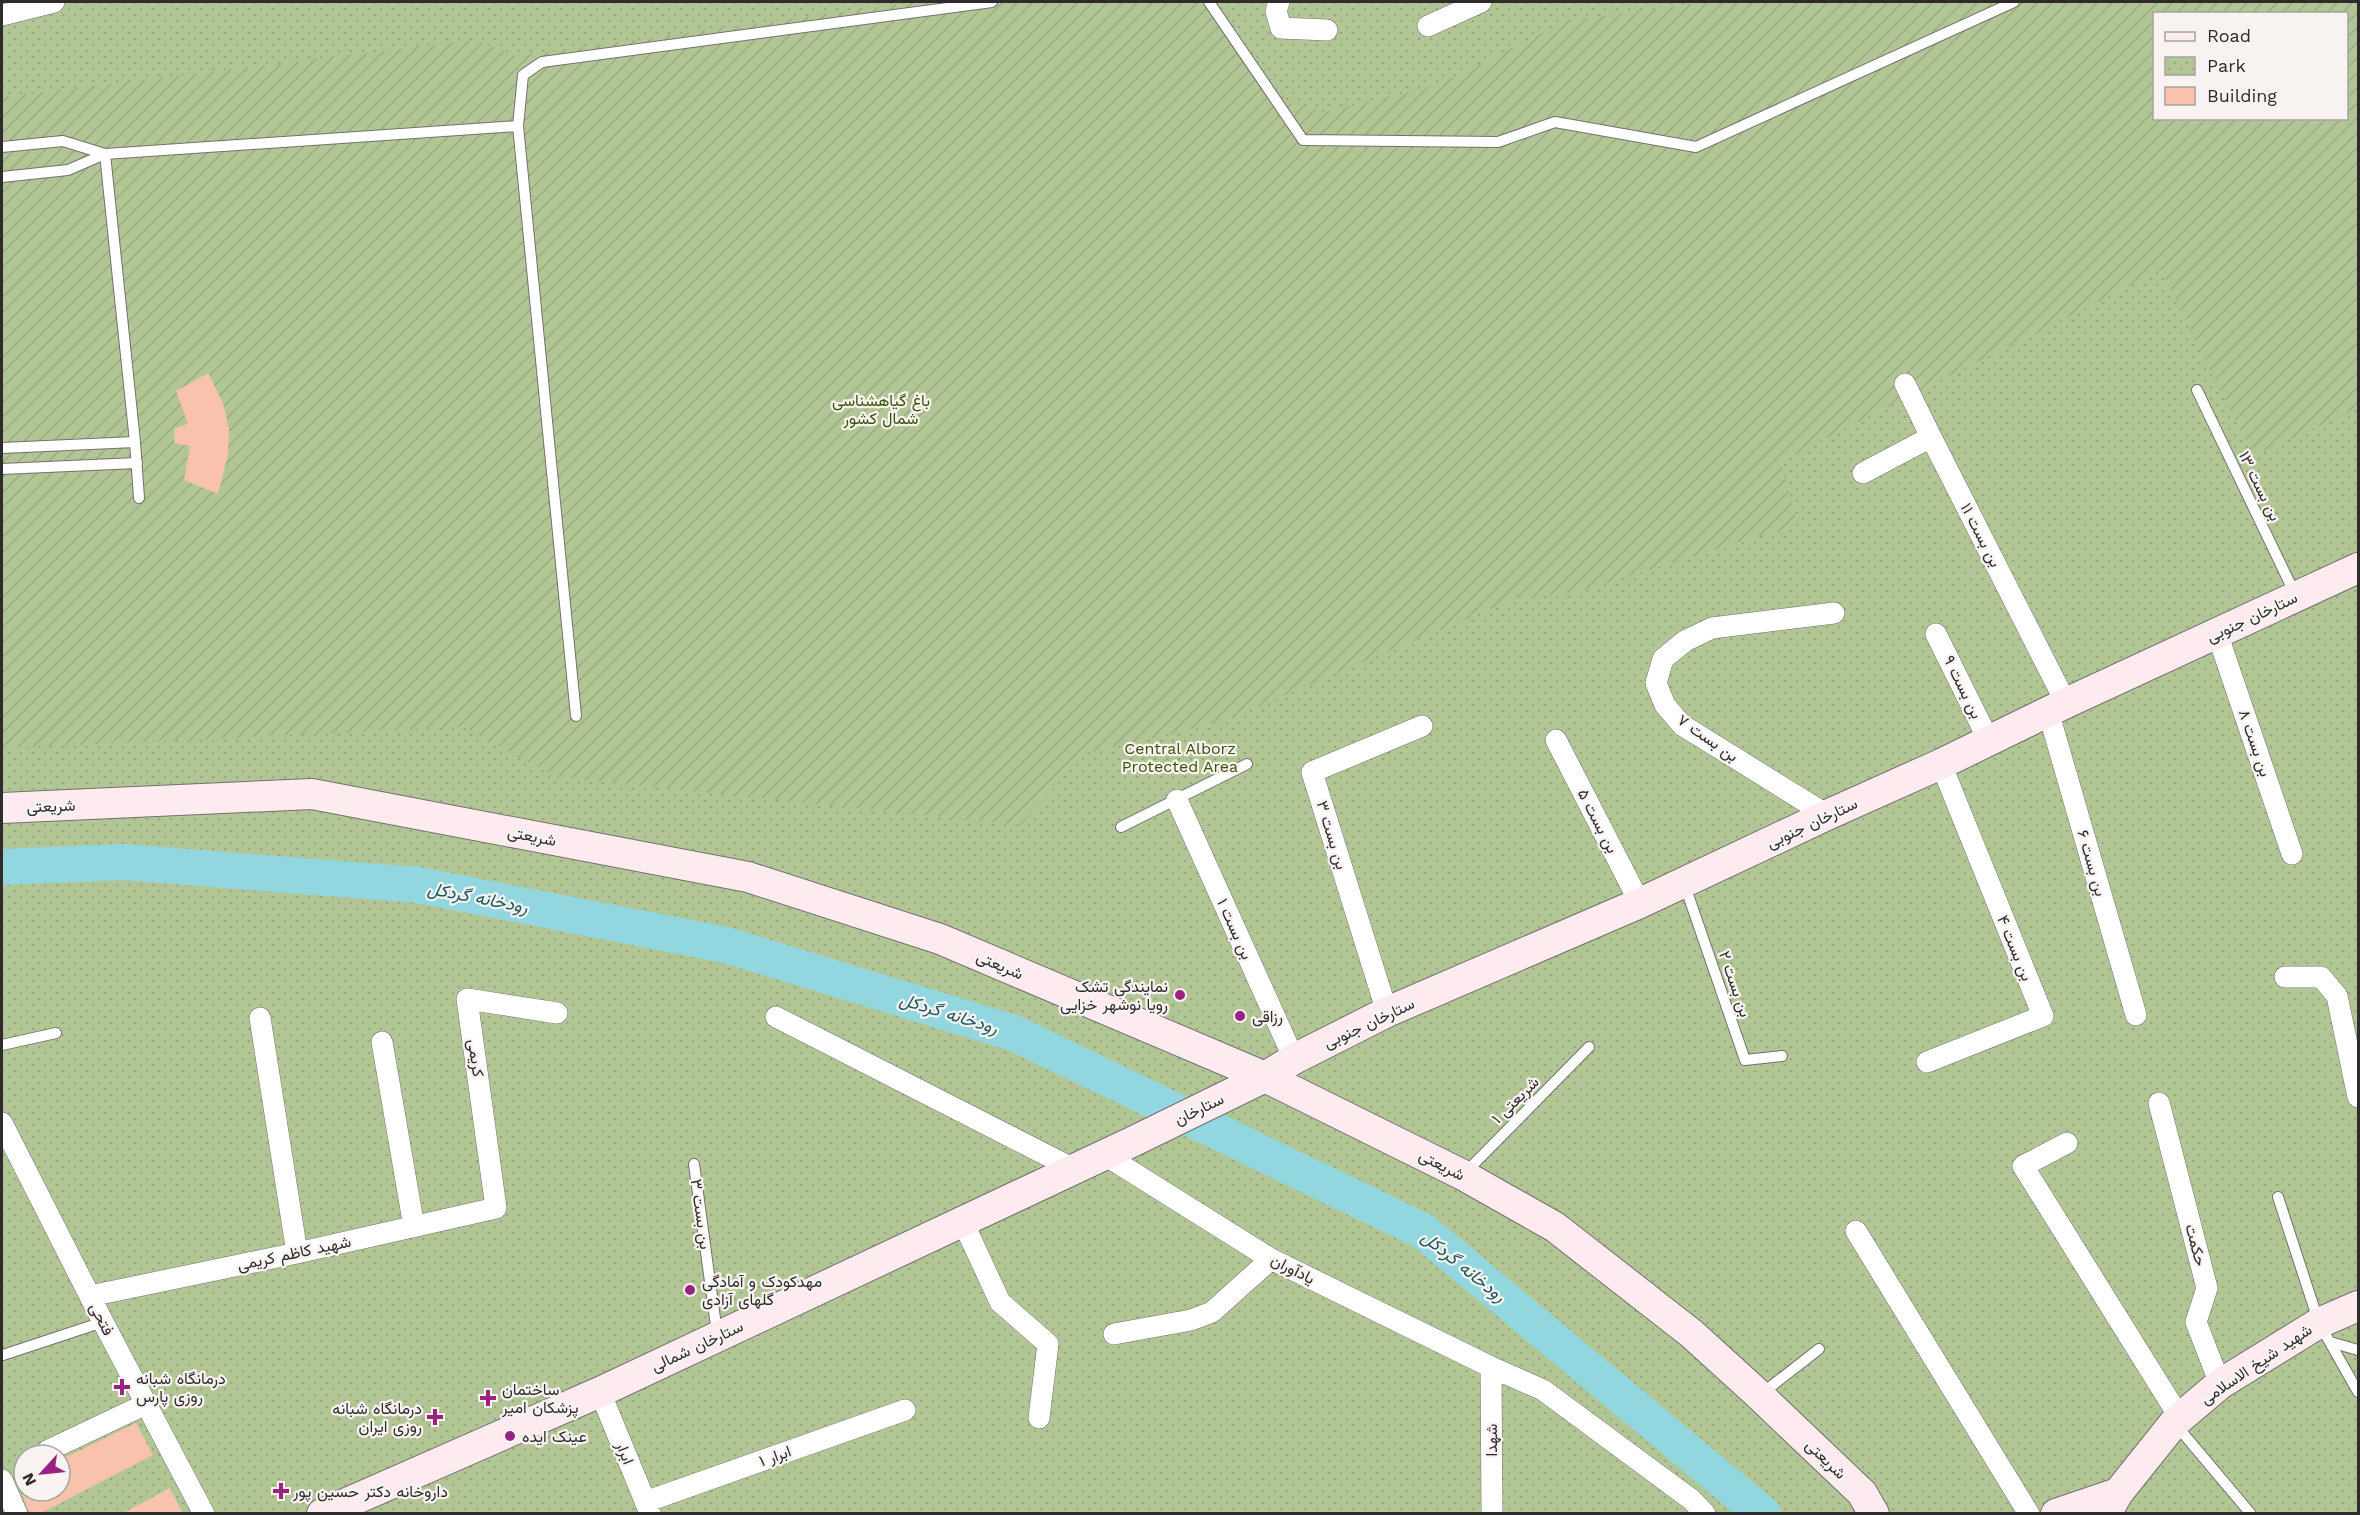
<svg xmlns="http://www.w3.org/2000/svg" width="2360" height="1515" viewBox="0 0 2360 1515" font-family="'Work Sans',Vazirmatn,sans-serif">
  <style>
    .park { fill: url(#park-dots); fill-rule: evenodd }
    .garden { fill: url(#garden-furrows); fill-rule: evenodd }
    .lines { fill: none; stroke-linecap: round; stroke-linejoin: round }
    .river { stroke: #92d7df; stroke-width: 36 }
    .building { fill: #f9c2ac }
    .lane-casing { stroke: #74706e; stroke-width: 12 }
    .street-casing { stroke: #74706e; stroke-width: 22 }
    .secondary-casing { stroke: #74706e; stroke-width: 32 }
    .lane { stroke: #fff; stroke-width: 10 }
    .street { stroke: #fff; stroke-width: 21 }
    .secondary { stroke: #feebf0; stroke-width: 30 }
    .poi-dot { fill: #992480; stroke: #f8f3f1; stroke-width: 2 }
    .labels { text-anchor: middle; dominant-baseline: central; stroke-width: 4.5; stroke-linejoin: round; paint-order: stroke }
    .park-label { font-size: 16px; fill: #3a5104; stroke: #f8f3f1 }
    .street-label { font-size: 16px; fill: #2d2b2b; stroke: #f8f3f1 }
    .poi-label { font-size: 16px; fill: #2d2b2b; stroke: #f8f3f1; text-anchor: start }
    .water-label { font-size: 18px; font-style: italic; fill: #1d585e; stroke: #f8f3f1 }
  </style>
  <defs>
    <pattern id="park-dots" width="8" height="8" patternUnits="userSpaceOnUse" patternTransform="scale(1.5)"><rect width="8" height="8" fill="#b2c695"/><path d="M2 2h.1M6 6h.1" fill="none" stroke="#99aa81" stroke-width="1.8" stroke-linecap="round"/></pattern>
    <pattern id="garden-furrows" width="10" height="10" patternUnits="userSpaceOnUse" patternTransform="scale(1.5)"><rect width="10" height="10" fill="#b2c695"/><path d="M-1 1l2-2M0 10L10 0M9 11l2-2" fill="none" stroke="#99aa81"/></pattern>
  </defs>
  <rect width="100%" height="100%" fill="#ebe6e4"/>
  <path class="park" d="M2,2H2358V1513H2ZM2154,14H2346V118H2154ZM24,1455H60V1491H24Z"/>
  <path class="garden" d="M916,2H1219L1287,102L1325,112L1441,84L1566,21L1705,2H2358V408L2253,456L2161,270L1780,461L1798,524L1578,592L1517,598L1220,722L1083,754L1021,825L556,777L463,727L2,748V97L474,40L516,56ZM2154,14H2346V118H2154Z"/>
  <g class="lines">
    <path class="river" d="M2,867L123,862L418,885L726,945L1014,1033L1423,1231L1763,1514"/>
  </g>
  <path class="building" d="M208,373L223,403L229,429L228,455L218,494L184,480L190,446L174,443L175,428L188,424L176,391Z
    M136,1423L153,1455L39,1514H30L21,1491H60V1460Z
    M170,1488L183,1514H121Z"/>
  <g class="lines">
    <g class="lane-casing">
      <path id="lane" d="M1209,2L1303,140L1498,142L1555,122L1696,147L2014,2
        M518,126L523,75L542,62L992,2
        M2,147L63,141L105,154
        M105,154L135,442L139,498
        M2,177L68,170L105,154L518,126L576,716
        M2197,390L2296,596
        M2,448L135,442
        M2,469L137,463
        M1121,827L1247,764
        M1684,883L1745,1060L1782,1056
        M2,1045L56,1033
        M694,1164L717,1333
        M1465,1173L1589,1047
        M2278,1197L2319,1323L2358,1392
        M2330,1342L2358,1350
        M3,1355L103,1322
        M1760,1395L1819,1349
        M2176,1425L2251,1514"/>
    </g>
    <g class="street-casing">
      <path id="street" d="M1279,2L1276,11L1281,28L1327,30
        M2,15L54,2
        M1428,26L1481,2
        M1905,384L1931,437
        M1863,473L1931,437L2066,703
        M2217,633L2292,854
        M1936,634L1989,741
        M2048,711L2136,1015
        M1556,740L1640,903
        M1177,800L1294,1059
        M1827,815L1682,725L1665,705L1656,683L1663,659L1685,641L1712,628L1834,613
        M2285,977H2321L2337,996L2358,1097
        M1387,1012L1312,772L1422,726
        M776,1017L1074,1169
        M260,1018L297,1253
        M382,1042L414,1227
        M1927,1062L2043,1016L1941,764
        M2159,1103L2207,1288L2196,1322L2220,1384
        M2,1123L103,1322L204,1514
        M2067,1143L2023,1166L2180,1418
        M1105,1155L1271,1259L1491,1367L1543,1390L1692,1500L1705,1514
        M963,1222L1000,1302L1048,1344L1039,1418
        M1856,1231L2029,1514
        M90,1296L297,1253L496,1208L467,999L557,1013
        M1114,1334L1191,1320L1212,1312L1271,1259
        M1491,1367L1492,1514
        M600,1392L650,1513
        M47,1451L146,1404
        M2,1480L17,1514
        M645,1502L905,1410"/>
    </g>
    <g class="secondary-casing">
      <path id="secondary" d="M2,808L312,794L748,877L940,939L1265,1077L1463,1175L1555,1227L1692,1334L1759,1395L1862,1493L1874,1514
        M322,1514L600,1392L1134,1141L1265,1077L1294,1059L1387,1012L1640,903L1827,815L1941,764L2066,703L2358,568
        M2056,1514L2118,1493
        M2106,1514L2118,1493L2174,1423L2220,1384L2319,1323L2358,1306"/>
    </g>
    <use href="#lane" class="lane"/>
    <use href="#street" class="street"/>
    <use href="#secondary" class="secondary"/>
  </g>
  <g class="poi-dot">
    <circle cx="1180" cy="995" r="6"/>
    <circle cx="1240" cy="1016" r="6"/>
    <circle cx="690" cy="1290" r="6"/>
    <path d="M119 1378h6v6h6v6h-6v6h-6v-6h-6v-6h6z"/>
    <path d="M485 1389h6v6h6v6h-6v6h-6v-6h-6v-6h6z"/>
    <path d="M432 1408h6v6h6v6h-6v6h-6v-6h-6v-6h6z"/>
    <circle cx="510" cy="1436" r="6"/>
    <path d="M278 1482h6v6h6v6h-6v6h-6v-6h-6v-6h6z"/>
  </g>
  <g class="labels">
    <g class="park-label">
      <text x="881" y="400">باغ گیاهشناسی<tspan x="881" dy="18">شمال کشور</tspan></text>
      <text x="1180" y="748">Central Alborz<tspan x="1180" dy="18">Protected Area</tspan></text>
    </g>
    <g class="street-label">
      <text transform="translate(2260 486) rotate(64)">بن بست ۱۳</text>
      <text transform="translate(1981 535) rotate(63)">بن بست ۱۱</text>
      <text transform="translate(2252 617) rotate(-25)">ستارخان جنوبی</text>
      <text transform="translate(1963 687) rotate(64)">بن بست ۹</text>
      <text transform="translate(1708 738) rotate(35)">بن بست ۷</text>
      <text transform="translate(2255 743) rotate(71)">بن بست ۸</text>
      <text transform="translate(51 806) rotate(-2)">شریعتی</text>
      <text transform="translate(1598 821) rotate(63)">بن بست ۵</text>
      <text transform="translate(1812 823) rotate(-25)">ستارخان جنوبی</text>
      <text transform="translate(1332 835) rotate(73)">بن بست ۳</text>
      <text transform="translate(532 836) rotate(11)">شریعتی</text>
      <text transform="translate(2092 863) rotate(74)">بن بست ۶</text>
      <text transform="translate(1235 929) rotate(66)">بن بست ۱</text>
      <text transform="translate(2015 948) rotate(68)">بن بست ۴</text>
      <text transform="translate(1000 965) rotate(23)">شریعتی</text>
      <text transform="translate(1735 984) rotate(71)">بن بست ۲</text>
      <text transform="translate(1369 1023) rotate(-25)">ستارخان جنوبی</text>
      <text transform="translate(476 1058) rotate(82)">کریمی</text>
      <text transform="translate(1515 1100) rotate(-45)">شریعتی ۱</text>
      <text transform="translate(1199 1109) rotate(-26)">ستارخان</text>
      <text transform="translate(1442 1165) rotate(27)">شریعتی</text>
      <text transform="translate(701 1214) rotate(82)">بن بست ۳</text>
      <text transform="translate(2196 1245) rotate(75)">حکمت</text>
      <text transform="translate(294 1253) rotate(-12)">شهید کاظم کریمی</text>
      <text transform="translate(1293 1269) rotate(27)">یادآوران</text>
      <text transform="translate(102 1319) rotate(63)">فتحی</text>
      <text transform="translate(697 1346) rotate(-25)">ستارخان شمالی</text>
      <text transform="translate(2256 1364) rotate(-34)">شهید شیخ الاسلامی</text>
      <text transform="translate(1491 1440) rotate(-90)">شهدا</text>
      <text transform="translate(625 1453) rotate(68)">ابرار</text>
      <text transform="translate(775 1456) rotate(-20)">ابرار ۱</text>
      <text transform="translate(1826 1459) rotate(44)">شریعتی</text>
    </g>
    <g class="poi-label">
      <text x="1168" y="986" text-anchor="end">نمایندگی تشک<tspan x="1168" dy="18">رویا نوشهر خزایی</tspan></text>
      <text x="1252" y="1016">رزاقی</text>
      <text x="702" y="1281">مهدکودک و آمادگی<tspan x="702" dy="18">گلهای آزادی</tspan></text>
      <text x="136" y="1378">درمانگاه شبانه<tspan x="136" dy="18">روزی پارس</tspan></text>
      <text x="502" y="1389">ساختمان<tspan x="502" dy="18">پزشکان امیر</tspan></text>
      <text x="422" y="1408" text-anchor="end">درمانگاه شبانه<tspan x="422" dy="18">روزی ایران</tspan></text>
      <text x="522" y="1436">عینک ایده</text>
      <text x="293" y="1491">داروخانه دکتر حسین پور</text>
    </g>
    <g class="water-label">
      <text transform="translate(478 897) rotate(11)">رودخانه گردکل</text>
      <text transform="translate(949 1013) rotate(17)">رودخانه گردکل</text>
      <text transform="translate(1464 1266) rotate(39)">رودخانه گردکل</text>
    </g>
  </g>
  <rect width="2360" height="1515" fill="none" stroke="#2d2b2b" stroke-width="6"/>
  <rect x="2153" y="12" width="195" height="108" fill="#f8f3f1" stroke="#a7a3a2" stroke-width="1.5"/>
  <rect x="2165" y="32" width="30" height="9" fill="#feebf0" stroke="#a7a3a2" stroke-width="1.5"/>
  <text x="2207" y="42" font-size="18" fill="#2d2b2b">Road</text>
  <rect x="2165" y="57" width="30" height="18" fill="url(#park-dots)" stroke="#a7a3a2" stroke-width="1.5"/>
  <text x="2207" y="72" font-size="18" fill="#2d2b2b">Park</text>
  <rect x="2165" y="87" width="30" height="18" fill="#f9c2ac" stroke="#a7a3a2" stroke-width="1.5"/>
  <text x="2207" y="102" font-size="18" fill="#2d2b2b">Building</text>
  <g transform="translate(42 1473) rotate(243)"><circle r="28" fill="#f8f3f1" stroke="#a7a3a2" stroke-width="1.5"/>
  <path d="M0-4.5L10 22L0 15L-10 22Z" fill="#992480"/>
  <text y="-9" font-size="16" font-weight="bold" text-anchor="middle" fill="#2d2b2b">N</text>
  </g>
</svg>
